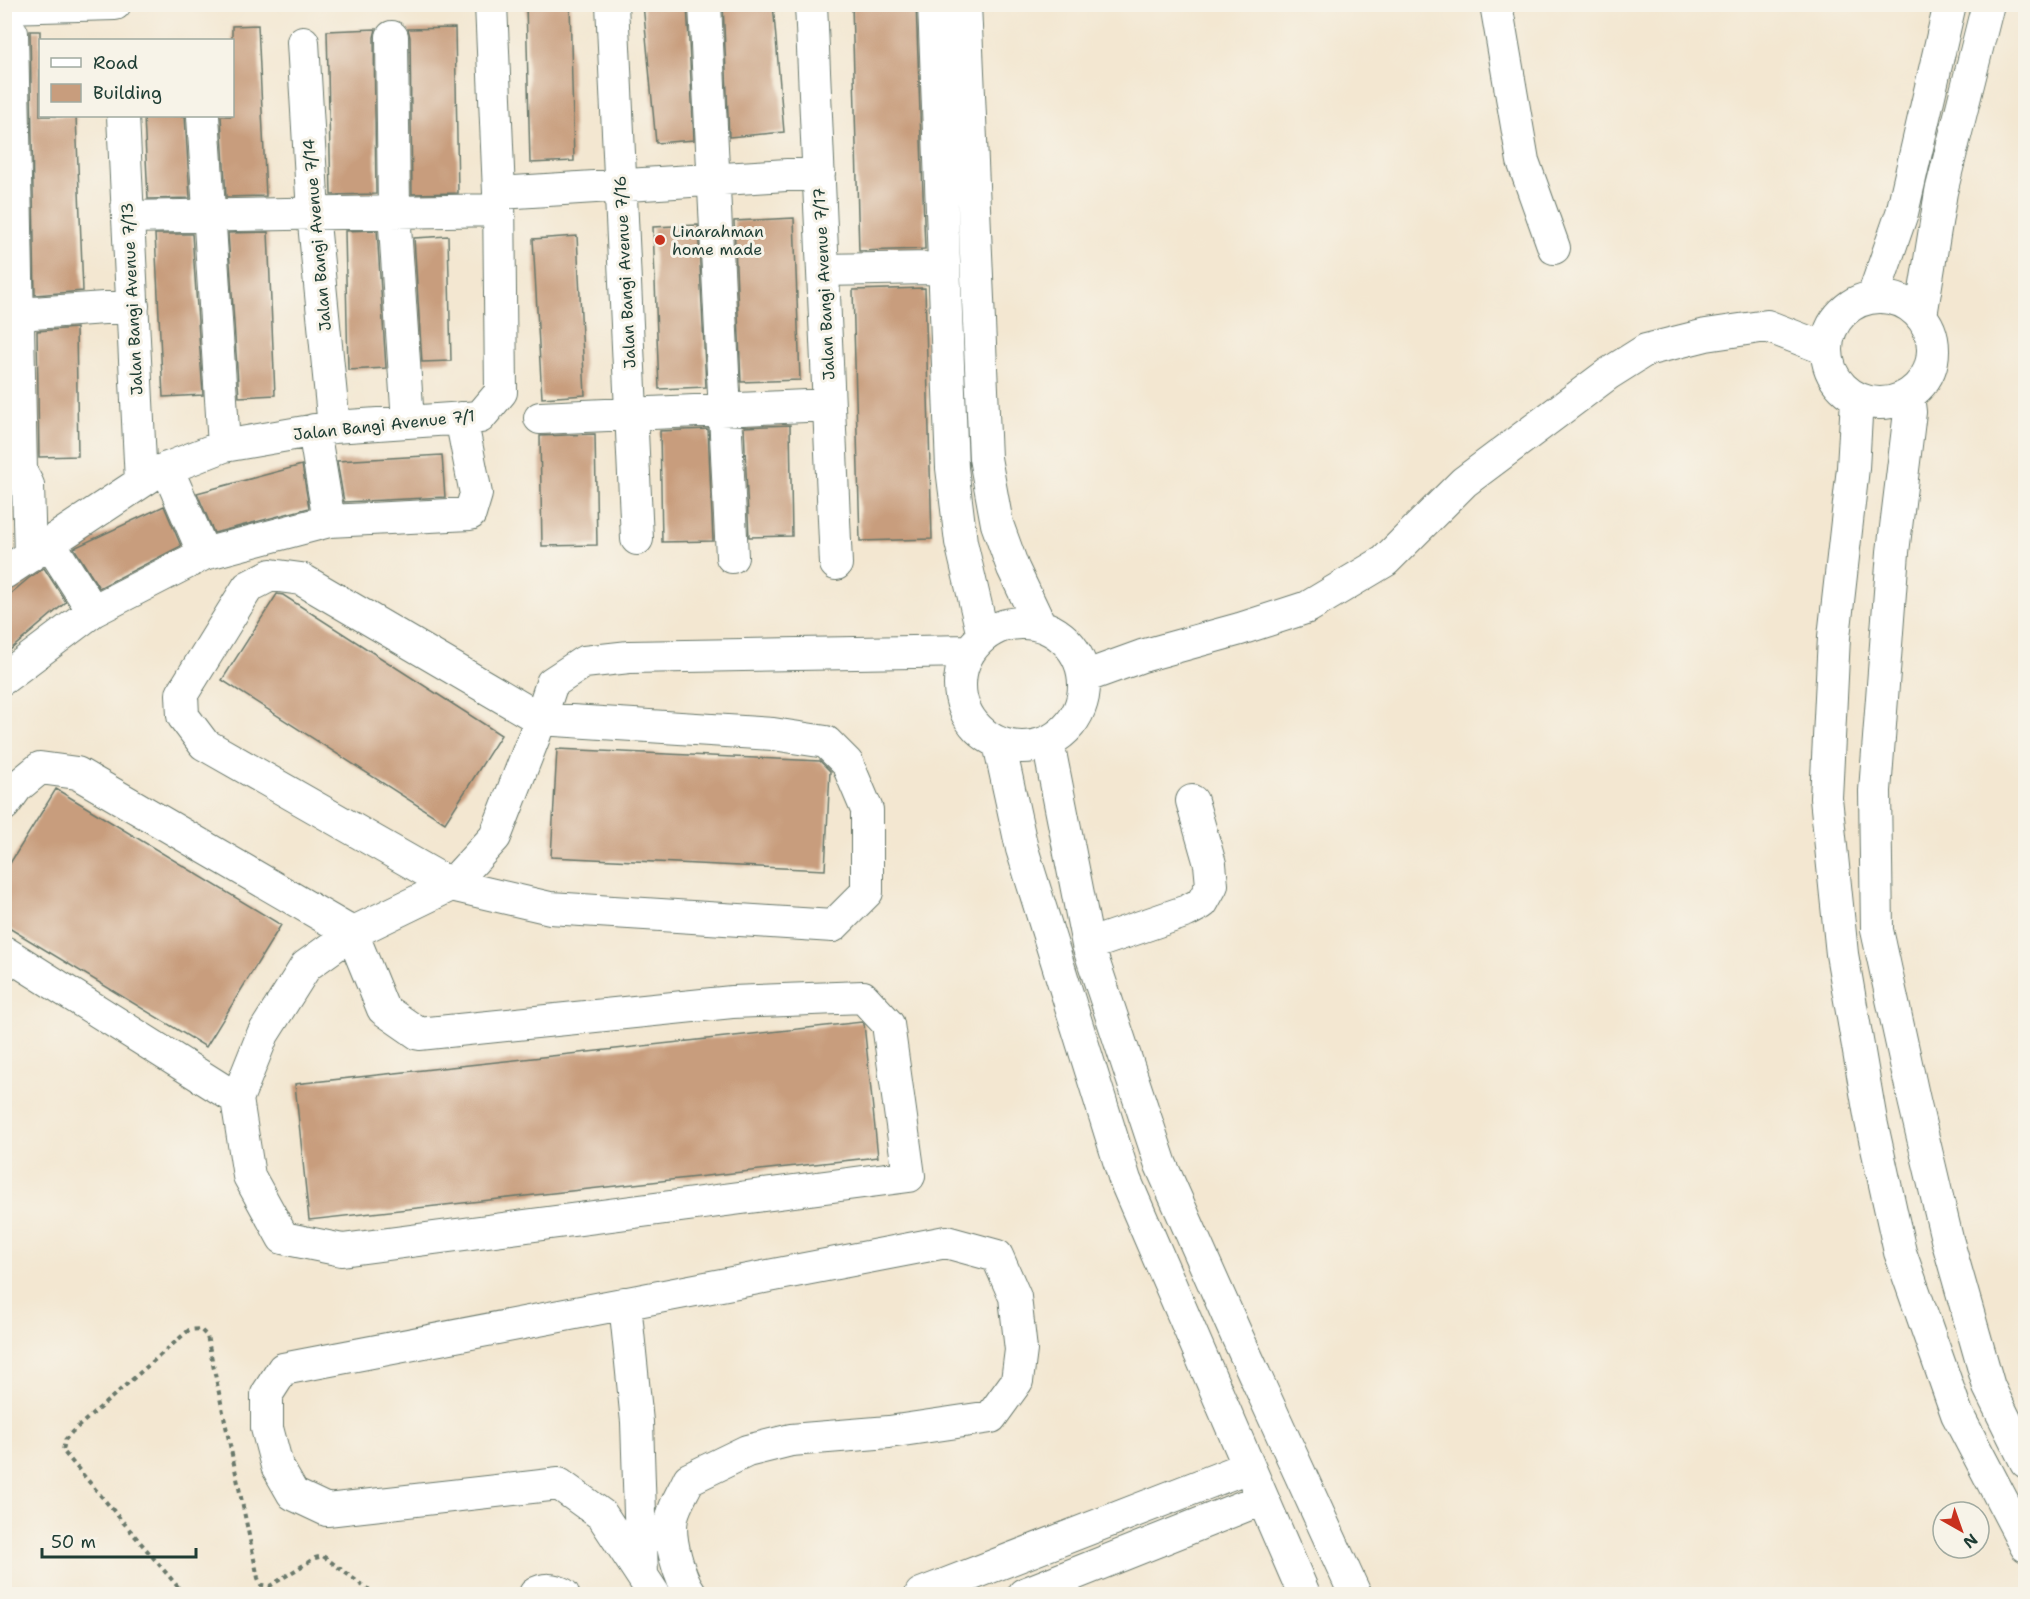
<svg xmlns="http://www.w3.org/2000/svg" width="2030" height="1599" viewBox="0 0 2030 1599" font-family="'Shantell Sans',sans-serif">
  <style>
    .building { fill: #c89d7d }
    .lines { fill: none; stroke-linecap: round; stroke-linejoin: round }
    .minor-casing { stroke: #69786b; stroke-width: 34 }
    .path { stroke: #69786b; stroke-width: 4; stroke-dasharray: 4.5 4.5; stroke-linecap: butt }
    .minor { stroke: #fff; stroke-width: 32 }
    .poi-dot { fill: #c8321e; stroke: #f7f3e8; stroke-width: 2 }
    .labels { text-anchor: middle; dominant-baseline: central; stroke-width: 6; stroke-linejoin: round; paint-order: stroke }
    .poi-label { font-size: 16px; fill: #1f3d34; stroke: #f7f3e8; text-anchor: start }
    .street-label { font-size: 16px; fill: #1f3d34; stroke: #f7f3e8 }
  </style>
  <rect width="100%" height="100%" fill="#f7f3e8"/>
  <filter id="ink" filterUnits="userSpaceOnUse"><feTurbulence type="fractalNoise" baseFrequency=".0167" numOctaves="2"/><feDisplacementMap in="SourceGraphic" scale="12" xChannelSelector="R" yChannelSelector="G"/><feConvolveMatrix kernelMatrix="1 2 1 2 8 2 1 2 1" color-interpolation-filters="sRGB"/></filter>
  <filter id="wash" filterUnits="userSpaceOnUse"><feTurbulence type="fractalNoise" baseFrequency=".008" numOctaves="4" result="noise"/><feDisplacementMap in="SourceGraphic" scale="24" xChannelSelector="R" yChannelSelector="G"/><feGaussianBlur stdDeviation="1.35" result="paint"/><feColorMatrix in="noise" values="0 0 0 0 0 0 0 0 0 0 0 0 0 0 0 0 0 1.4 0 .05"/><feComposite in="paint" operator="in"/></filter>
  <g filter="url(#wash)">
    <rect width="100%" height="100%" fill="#f3e7d1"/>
    <g id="blocks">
      <path class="building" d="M526,4H570L574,161L530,163Z
        M643,4H687L694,140L656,143Z
        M723,4H773L784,132L729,137Z
        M852,4H916L925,249L859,251Z
        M258,25L266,196L226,197L221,116H232V26Z
        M455,28L458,193L412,194L410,37L408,29Z
        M376,29L374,37L376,194L331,195L327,31Z
        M30,31H40V116H76L83,291L35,295Z
        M144,116H185L190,198L148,199Z
        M794,218L800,380L741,382L734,221Z
        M698,225L706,387L659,389L653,227Z
        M377,230L386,368L348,370L345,231Z
        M268,232L275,395L239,397L228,233Z
        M155,234H192L203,395L163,397Z
        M448,236L451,361L422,362L414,238Z
        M577,236L585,395L542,398L533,239Z
        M925,288L932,539L860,541L853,290Z
        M76,328L78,456L39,457L37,331Z
        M790,425L792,536L749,537L744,427Z
        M708,429L713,541L662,542L660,431Z
        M595,434L597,545L542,546L540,436Z
        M442,455L445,497L344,502L337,461Z
        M302,465L309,508L214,533L197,493Z
        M164,506L181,546L99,588L74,548Z
        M44,568L66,602L4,655V599L29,578Z
        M277,594L283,595L501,735L445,823L222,680Z
        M557,749L820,761L830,771L825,870L551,857Z
        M56,789L281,925L206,1047L4,925V873Z
        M862,1022L864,1024L878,1157L309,1220L295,1084Z"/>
    </g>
  </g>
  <g filter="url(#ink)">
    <use href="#blocks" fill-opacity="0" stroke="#69786b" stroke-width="1.5"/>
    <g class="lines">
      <g class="minor-casing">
        <path id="minor" d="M612,4L637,539
          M705,4L732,557
          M811,4L836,564
          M934,4L952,468L961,542L983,636
          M965,4L985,458L997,524L1013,568L1040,625
          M1496,4L1523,161L1554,248
          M4,7L115,4
          M12,33L21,472
          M392,37L394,212L408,422
          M303,42L313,213L334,427
          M123,116L141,482
          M203,116L224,446
          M499,193L819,173
          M128,217L499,210
          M823,270L930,268
          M1827 350a53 53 0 1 1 106 0a53 53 0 1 1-106 0Z
          M1873,297L1902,213L1950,4
          M4,315L133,306
          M1921,316L1941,192L1988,4
          M1908,395L1910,412L1893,552L1875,791L1877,930L1914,1100L1947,1239L1989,1387L2026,1462
          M1857,399L1853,468L1834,637L1826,798L1842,954L1871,1121L1900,1252L1957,1414L2026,1546
          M540,418L829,405
          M314,430L329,521
          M167,468L204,554
          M4,474L21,472L28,485L30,556
          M49,542L93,611
          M4,573L155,473L224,446L334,427L480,417L501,392L499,193L491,4
          M271,575L301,579L540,719L773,734L826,742L847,763L867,810V892L833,926L550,908L451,885L204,744L183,716L182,694L248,587Z
          M960 685a62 62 0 1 1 124 0a62 62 0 1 1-124 0Z
          M1084,677L1142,656L1240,629L1308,607L1385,561L1464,482L1608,374L1646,350L1706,335L1767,326L1826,349
          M4,678L93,611L204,554L329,521L470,514L476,494L461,418
          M1048,742L1088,945L1161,1165L1236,1334L1355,1594
          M999,743L1022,849L1125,1180L1304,1594
          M4,805L17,787L40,768L77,773L352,933L383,1009L419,1034L732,1002L863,997L888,1024L909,1176L342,1250L283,1238L249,1176L237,1099L263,1034L306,966L352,933L451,885L495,837L534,737L552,683L584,662L629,657L970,651
          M1088,945L1187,911L1202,903L1212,885L1210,864L1192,801
          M4,952L237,1099
          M625,1303L637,1422L642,1575
          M535,1594C544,1588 554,1589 563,1594
          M654,1594L602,1515L559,1484L327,1510L293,1494L277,1466L267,1428V1394L283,1369L946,1242L997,1256L1015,1297L1021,1350L1017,1381L991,1417L889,1432L791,1440L747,1451L689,1479C684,1491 674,1505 672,1518C668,1538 679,1578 691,1594
          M921,1594L1248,1467
          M1024,1594L1262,1499"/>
      </g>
      <path class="path" d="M184,1594L63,1451L65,1440L72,1432L189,1330L200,1329L207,1336L258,1578L261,1585L270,1586L315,1558L323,1556L374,1594"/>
      <use href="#minor" class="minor"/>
    </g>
  </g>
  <circle class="poi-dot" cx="660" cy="240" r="6"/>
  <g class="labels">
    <g class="poi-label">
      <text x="672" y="231">Linarahman<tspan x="672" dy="18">home made</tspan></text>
    </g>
    <g class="street-label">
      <text transform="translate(317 235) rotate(-95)">Jalan Bangi Avenue 7/14</text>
      <text transform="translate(625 272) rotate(-93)">Jalan Bangi Avenue 7/16</text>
      <text transform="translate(824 284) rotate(-93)">Jalan Bangi Avenue 7/17</text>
      <text transform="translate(132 299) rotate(-93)">Jalan Bangi Avenue 7/13</text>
      <text transform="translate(384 425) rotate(-6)">Jalan Bangi Avenue 7/1</text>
    </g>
  </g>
  <rect width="2030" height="1599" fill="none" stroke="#f7f3e8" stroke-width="24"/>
  <rect x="39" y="39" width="195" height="78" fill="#f7f3e8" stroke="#a1aaa0" stroke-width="1.5"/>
  <rect x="51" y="58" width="30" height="9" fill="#ffffff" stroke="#a1aaa0" stroke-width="1.5"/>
  <text x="93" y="69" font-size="18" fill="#1f3d34">Road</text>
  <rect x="51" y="84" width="30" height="18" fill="#c89d7d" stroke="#a1aaa0" stroke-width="1.5"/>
  <text x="93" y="99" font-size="18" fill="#1f3d34">Building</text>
  <g transform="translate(1961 1530) rotate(140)"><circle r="28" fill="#f7f3e8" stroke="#a1aaa0" stroke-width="1.5"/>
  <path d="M0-4.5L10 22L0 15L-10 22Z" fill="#c8321e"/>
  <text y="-9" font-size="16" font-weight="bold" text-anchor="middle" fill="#1f3d34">N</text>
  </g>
  <path d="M42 1548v9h154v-9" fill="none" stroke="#1f3d34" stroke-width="3"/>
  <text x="51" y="1548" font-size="18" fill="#1f3d34" stroke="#f7f3e8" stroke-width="4.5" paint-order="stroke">50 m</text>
</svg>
